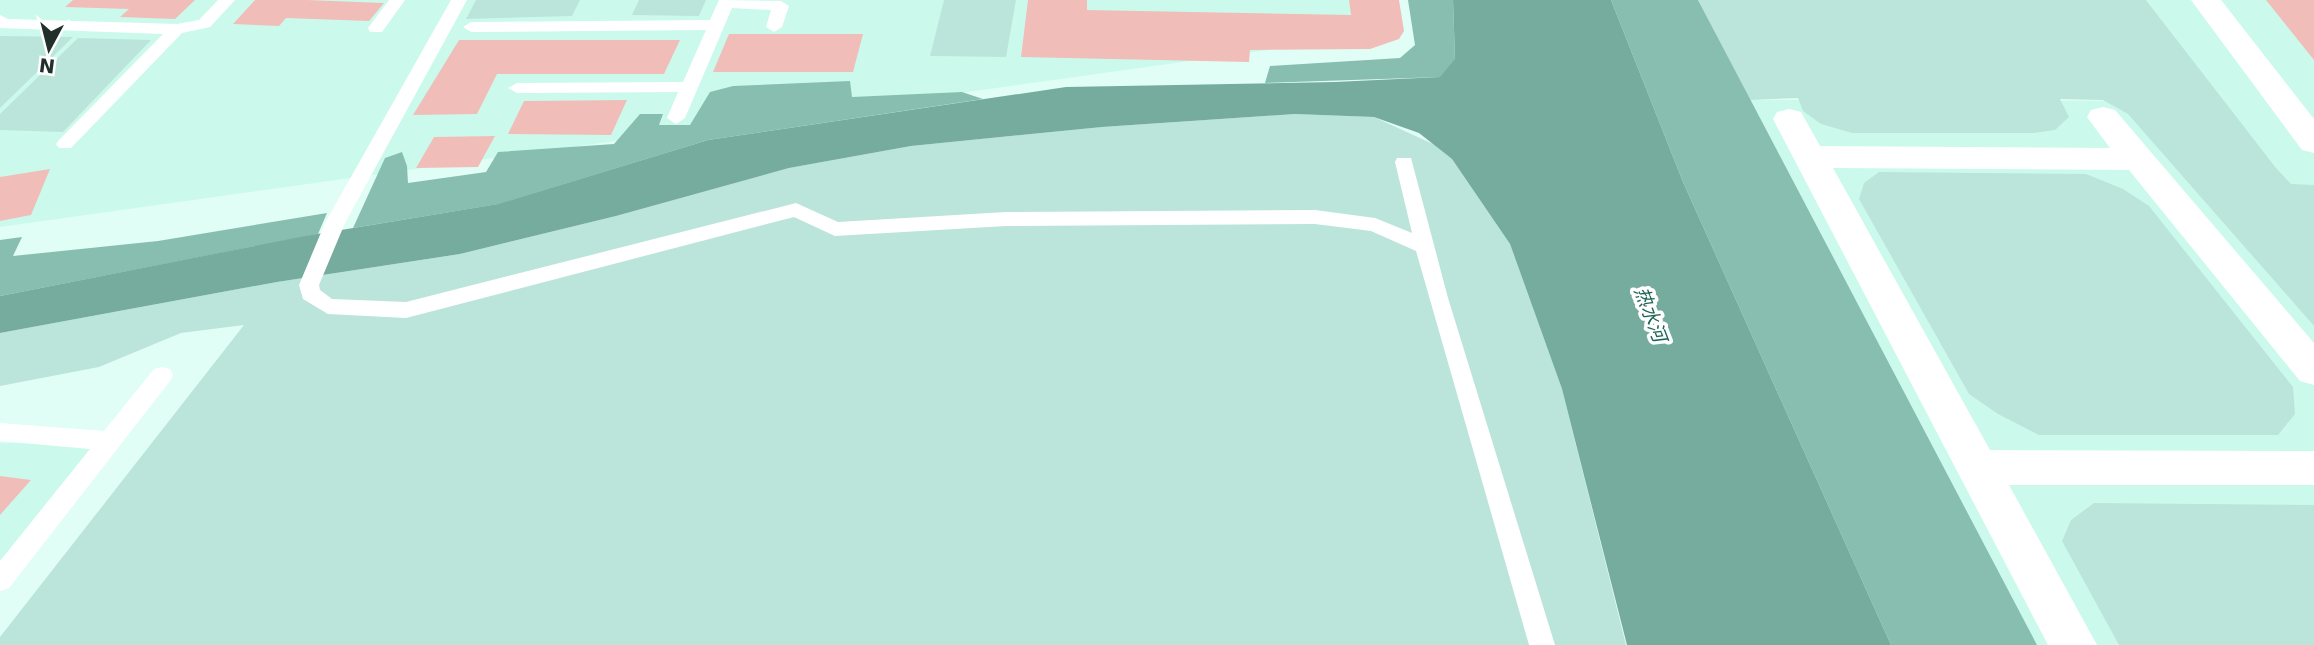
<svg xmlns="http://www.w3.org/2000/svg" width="2314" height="645" viewBox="0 0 2314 645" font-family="'DejaVu Sans','Noto Sans SC',sans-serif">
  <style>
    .built { fill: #cbfaed }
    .green { fill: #bbe5da }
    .forest { fill: #88beb0 }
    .water { fill: #76ac9e }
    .building { fill: #f1bdb9 }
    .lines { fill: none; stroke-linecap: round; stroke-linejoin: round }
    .lane { fill: #fff; fill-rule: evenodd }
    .street { fill: #fff; fill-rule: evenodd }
    .secondary { fill: #fff; fill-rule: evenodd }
    .labels { text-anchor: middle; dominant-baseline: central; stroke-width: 7; stroke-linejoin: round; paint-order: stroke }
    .water-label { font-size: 19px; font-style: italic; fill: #1e6456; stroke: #fff }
  </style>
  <rect width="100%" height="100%" fill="#e1fef6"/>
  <path class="built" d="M0,0H1396L1404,31L0,227Z
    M2146,0H2314V645H2034L1750,100L2224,101Z
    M110,441L0,580V443Z"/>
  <path class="green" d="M476,0H580L572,16L466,19Z
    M639,0H706L699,16L632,15Z
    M944,0H1016L1006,57L930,56Z
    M1698,0H2146L2276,168L2291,184L2314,185V326L2128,114L2103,100L2060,99L2069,117L2055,130L2033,133H1852L1821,124L1803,111L1798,98L1750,100Z
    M0,36L73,37L0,108Z
    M78,38L151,40L63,132L0,130V114Z
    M1296,114L1374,117L1433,144L1452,159L1510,244L1562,389L1626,645H0V637L244,325L181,333L99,367L0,386V333L277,282L460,254L616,216L789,168L911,146L1102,127Z
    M1879,172L2086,174L2123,189L2149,206L2293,387L2295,414L2278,435H2039L1998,414L1969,394L1859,199L1864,183Z
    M2094,503L2314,505V645H2119L2062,541L2071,520Z"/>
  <path class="forest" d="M1408,0H1453L1455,60L1441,77L1265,83L1270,66L1400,58L1415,45Z
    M1611,0H1698L2037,645H1891L1683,182Z
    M850,81L852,97L962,92L983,99L708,140L499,204L353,228L385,158L402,152L407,166L408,183L486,172L498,152L614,144L640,114H663L659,125H690L710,92L733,86Z
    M327,213L318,234L0,296V240L22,237L13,256L158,241Z"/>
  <path class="water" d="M1453,0H1611L1683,182L1891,645H1627L1562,389L1510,244L1452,159L1419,133L1374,117L1295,114L1102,127L911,146L789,168L616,216L460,254L277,282L0,333V296L305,236L498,204L708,140L1066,87L1335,82L1440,77L1455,59Z"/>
  <path class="building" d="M73,0H195L175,19L120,17L129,9L65,7Z
    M255,0H307L384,3L369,21L286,18L279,26L233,24Z
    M1028,0H1087V10L1351,15L1349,0H1399L1404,31L1399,39L1370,49L1250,50L1249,62L1021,57Z
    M2266,0H2314V60Z
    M729,34H863L853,72H713Z
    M459,40H680L664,74H497L477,114L413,115Z
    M627,100L611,135L508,134L524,101Z
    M495,136L478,167L416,168L434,137Z
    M50,169L31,215L0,221V177Z
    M0,476L31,480L0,515Z"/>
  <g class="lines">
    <path class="lane" d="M218,0H235L210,27L182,33L71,148H59L56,144L59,140L163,34L0,28V15L8,19L177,24L199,20Z
      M389,0H405L382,32H370L368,28Z
      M451,0H467L345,223L319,285L320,290L332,299L406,302L796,203L838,222L1006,212L1315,210L1375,218L1412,233L1395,162L1397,158H1411L1448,298L1555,645H1529L1416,251L1371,231L1315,224L1006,226L835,236L794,217L406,318L328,314L303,299L299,285L325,223Z
      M719,0L781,1L789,6L782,27L774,32L766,27L771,10L732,8L685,118L676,124L667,118L678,92L517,93L508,88L517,83L683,82L706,30L471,32L463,27L471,22L710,20Z
      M162,367L170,369L173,375L170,381L9,588L0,591V561L90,449L0,441V423L104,431L154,369Z"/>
    <path class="street" d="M2103,107L2115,110L2314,343V385L2300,381L2129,170L1833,168L1990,450L2314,451V485H2009L2097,645H2048L1773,119L1777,112L1789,109L1801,112L1820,146L2110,148L2087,117L2091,110Z"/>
    <path class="secondary" d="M2191,0H2221L2314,119V153L2302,150Z"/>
  </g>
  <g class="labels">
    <g class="water-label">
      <text transform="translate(1651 314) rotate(69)">热水河</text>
    </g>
  </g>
  <g transform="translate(49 49) rotate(187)" stroke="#ffffff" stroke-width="5" paint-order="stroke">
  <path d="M0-5L12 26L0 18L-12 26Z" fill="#22302c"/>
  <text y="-10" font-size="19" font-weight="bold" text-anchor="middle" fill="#22302c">N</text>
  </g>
</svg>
